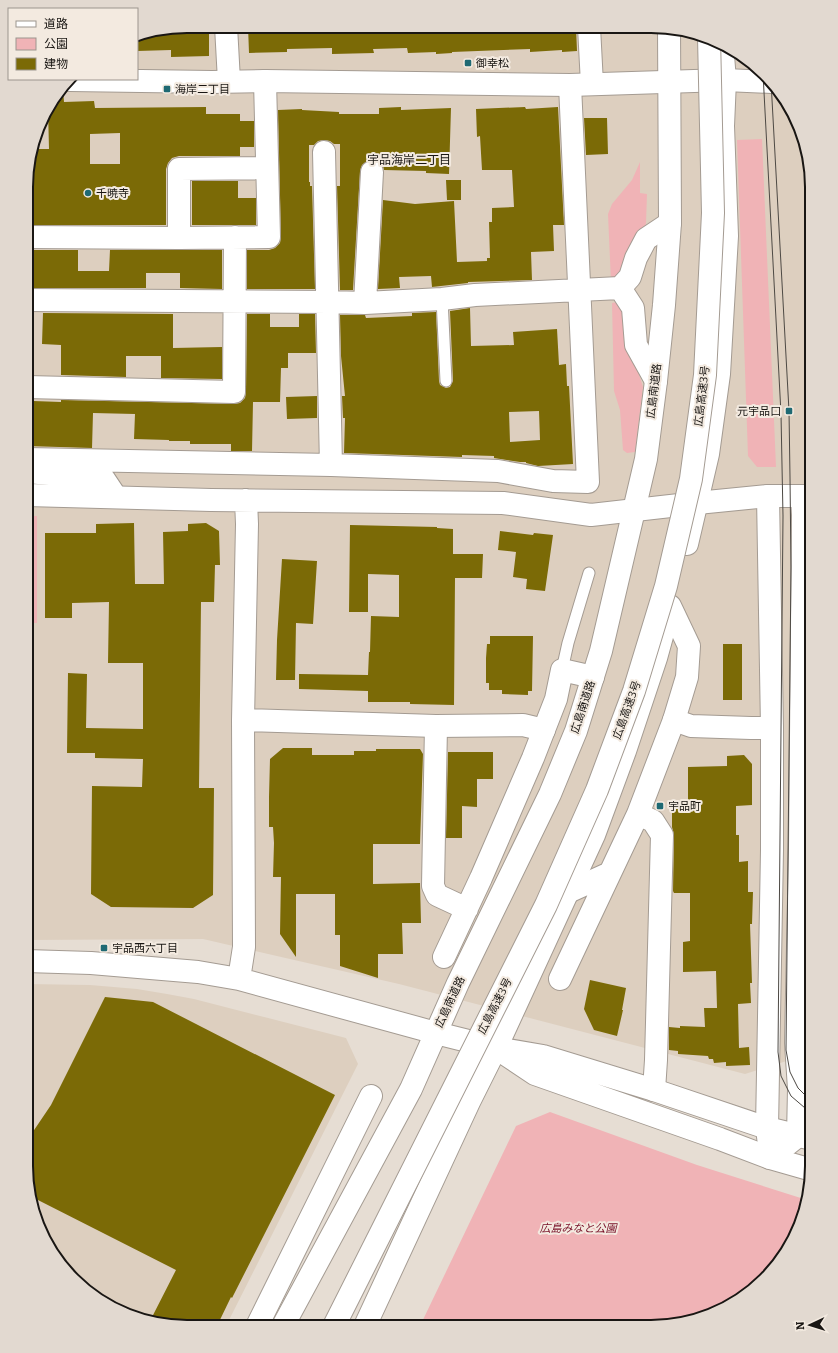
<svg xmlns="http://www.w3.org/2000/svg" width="838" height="1353" viewBox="0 0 838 1353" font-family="Bitter,'Noto Sans JP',serif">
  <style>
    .built { fill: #ddcfbf }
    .green { fill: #f0b3b6 }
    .building { fill: #7b6a06; fill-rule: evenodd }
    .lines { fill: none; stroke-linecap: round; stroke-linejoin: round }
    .service-casing { stroke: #a49b92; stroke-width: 13 }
    .minor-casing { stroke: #a49b92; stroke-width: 24 }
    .tertiary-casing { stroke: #a49b92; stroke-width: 24 }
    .trunk-casing { stroke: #a49b92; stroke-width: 24 }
    .service { stroke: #fff; stroke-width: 11 }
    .minor { stroke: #fff; stroke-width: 22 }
    .tertiary { stroke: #fff; stroke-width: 22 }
    .trunk { stroke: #fff; stroke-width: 22 }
    .tram { stroke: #4d4944; stroke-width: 1 }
    .motorway-bridge-casing { stroke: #a49b92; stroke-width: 24; stroke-linecap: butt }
    .motorway-bridge { stroke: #fff; stroke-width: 22 }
    .poi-dot { fill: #1e6973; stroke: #f3eae0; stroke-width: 1.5 }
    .labels { text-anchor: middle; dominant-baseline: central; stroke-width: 4; stroke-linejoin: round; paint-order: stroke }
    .poi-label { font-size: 11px; fill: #191613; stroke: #f3eae0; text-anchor: start }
    .street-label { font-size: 11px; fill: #191613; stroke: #f3eae0 }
    .park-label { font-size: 11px; font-style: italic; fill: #770e26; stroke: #f3eae0 }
    .neighbourhood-label { font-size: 12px; fill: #191613; stroke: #f3eae0 }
    .rim { fill: none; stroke: #191613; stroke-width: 2 }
  </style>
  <rect width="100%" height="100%" fill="#e6ddd3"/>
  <path class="built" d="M187,26L672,27L713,38L749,59L779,89L800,126L812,187V1053L745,1074L399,984L203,939L26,940L27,167L43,116L71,79H137V36Z
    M26,984L90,985L137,989L167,994L194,999L346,1038L358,1064L226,1326H167L126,1315L89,1294L59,1264L38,1227L26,1166Z"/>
  <path class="green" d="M762,139L776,467H757L748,456L737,140Z
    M640,162V193L647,194L646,223L644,233L628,272L611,282L608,214L612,204L632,180Z
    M617,302L621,305L628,340L643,387L635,452L627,453L623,450L620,410L614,391L612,303Z
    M27,516H37V623H27Z
    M550,1112L697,1165L807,1200L803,1218L779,1264L749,1294L712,1315L651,1327L420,1326L516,1126Z"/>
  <path class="building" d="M187,26H209V56L171,57V50L137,51V36Z
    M248,26L404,27V31L435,30L434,27H576L577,51L562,52V50L530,52V49L452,52V53L436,54V52L408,53L407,48L373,49L374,53L332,54V48L287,49V52L249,53Z
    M63,90L64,102L94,101L95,108L206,107V114H240V121H254V147H240V156H179L172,158L168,163L166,169V225H33L34,149H49L48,109ZM120,133V164H90V134Z
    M401,107V110L451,108L449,174L426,173V171L384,170L383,166L379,162L373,160L367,161L362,165L360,171L353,290H340L337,186H340V144H334L330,141L324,140L318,141L314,145H309V182H310V186H312L315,289H247V250H269L275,248L280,243L281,237L278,110L302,109V110L339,112V114H379V108Z
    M525,107L526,109L558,107L564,225H553L554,251L531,252L532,280L468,282V283L432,287L431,276L399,277L400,288L378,289L383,200L415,204L454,201L457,262L487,261V258H490L489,222H492V208L514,207L512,170H482L480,136L477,137L476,109Z
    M584,118H607L608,154L586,155Z
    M446,180H461V200H447Z
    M192,181H238V198H256V225H192Z
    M33,250H78V271H109L110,250H222V289L180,288V273H146V288H33Z
    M470,308L471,346L514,345L513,332L557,329L559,365L566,364L567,386H569L573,464L538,466L526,463V462H520L494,458V456L462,455V457L344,453L345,418H343L342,396H345L341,356L340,315H365L366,318L412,316V313L436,312L439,381L440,385L446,388L450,387L453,381L450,311ZM539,411L540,440L510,442L509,412Z
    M43,313L173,314V348L222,347V379L161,378V356H126V377L61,375V345L42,344Z
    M247,314H270V327H299V314H315L316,353H288V368H281L280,402H253L252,451H231V444H190V441H169V440L134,439L135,414L93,413L92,448L27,446V422H32L33,401L61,402V400L234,404L240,403L245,398L246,392Z
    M317,396V418L287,419L286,397Z
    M134,523L135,584H164L163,532L188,531V524L206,523L219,531L220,565H215L214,602H201L199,788H214L213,895L193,908L111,907L91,894L92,786L142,787L143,759L95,758V753H67L68,673L87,674L86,728L143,729V663H108L109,602L72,603V618H45V533H96V524Z
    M350,525L437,527V528L453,529V554H483L482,578H455L454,705L410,704V702H368V691L299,689V674L368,675L369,652H370L371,616L399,617V575L368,574V612H349Z
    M500,531L533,535L534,533L553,535L545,591L526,589L527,579L513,577L516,552L498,550Z
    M282,559L317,561L313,624L296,623L295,680H276L277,640Z
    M490,636H533L532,691H528V695L502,694V690H489V683H486V658L487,644H490Z
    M723,644H742V700H723Z
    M283,748H312V755H354V751H376V749H420L423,754L420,844H373V884L420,883L421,923H402L403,954H378V978L340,966V935H335V894H296V957L280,934L281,877H273L274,843L273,827H269V797L270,759Z
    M448,752H493V779H477V807L462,806V838H446Z
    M744,755L752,764V805L736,806V835H739V862L748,861V892H753L752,924H750L752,983H750L751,1003L738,1004L739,1048L749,1047L750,1065L726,1066V1062L714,1063L713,1059H709L708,1056L678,1054V1051L669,1050V1027L680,1028V1026L705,1027L704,1008H717L716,971L683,972V942L690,941V893H674L673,891L674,835L672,827V809H688V767L727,766V756Z
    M590,980L626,988L622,1010H623L617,1036L594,1030L584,1009Z
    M105,997L153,1002L335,1095L232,1298L231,1297L217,1326H167L150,1321L176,1270L32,1197L26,1166V1142L51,1105Z"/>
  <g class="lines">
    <g class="service-casing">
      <path id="service" d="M442,299L446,381
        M562,670L568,643L589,573"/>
    </g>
    <g class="minor-casing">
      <path id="minor" d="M226,26L229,81
        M589,27L592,84
        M725,80L772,82
        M324,152L331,465
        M27,237L179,238L269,237L265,81
        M179,238V169L267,168
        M27,300L328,302L365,303L442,299L475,295L620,288
        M365,303L372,172
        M656,381L636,345L633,308L620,288L630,277L636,258L646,239L670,223
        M27,387L234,392L235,237
        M27,459L331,465L498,471L553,481L588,482L570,85
        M28,472L104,479L116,497
        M768,496L772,728V850L767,1128L769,1145
        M436,726L433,886L437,895L467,909
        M638,814L653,821L662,835L656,1060L654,1090
        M568,892L610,873
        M444,957L481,878L533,758L556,699L562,670L593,677
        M560,979L638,814L674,720L687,677L689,646L670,606
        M770,1158L798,1136L799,1089L796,1043L800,848L803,515L802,496
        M257,1326L371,1096"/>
    </g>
    <g class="tertiary-casing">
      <path id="tertiary" d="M70,80L212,82L265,81L570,85L725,80
        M27,495L211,500L503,503L591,515L697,503L768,496H812
        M243,720L436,726L523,725L544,730
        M674,720L691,726L751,728H772
        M26,961L91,963L198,972L239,979L436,1033L496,1048L543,1056L654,1090L767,1128L812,1139
        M239,979L244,947L243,720L247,524L246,500
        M502,1052L535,1074L720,1139L770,1158L812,1170
        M799,1078L812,1081"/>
    </g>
    <g class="trunk-casing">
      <path id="trunk" d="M687,544L708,454L719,374L727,236L723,126L725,80L722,44
        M283,1326L411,1089L458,983L550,794L576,731L601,651L646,459L656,381L664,305L670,223L669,27
        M365,1326L469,1102L496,1048L594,835L625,751L656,658L667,618"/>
    </g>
    <use href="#service" class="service"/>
    <use href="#minor" class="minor"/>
    <use href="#tertiary" class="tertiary"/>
    <use href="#trunk" class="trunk"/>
    <path class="tram" d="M763,73L781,414L783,516L778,1052L781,1076L791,1096L812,1114
      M771,81L789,411L790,477L791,567L786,1050L790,1072L798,1088L812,1102"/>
    <g class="motorway-bridge-casing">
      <path id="motorway-bridge" d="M334,1326L546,905L597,790L634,691L666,586L691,479L705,375L713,213L709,37"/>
    </g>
    <use href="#motorway-bridge" class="motorway-bridge"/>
  </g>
  <g class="poi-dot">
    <rect x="464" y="59" width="8" height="8" rx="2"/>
    <rect x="163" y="85" width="8" height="8" rx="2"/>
    <circle cx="88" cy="193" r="4"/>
    <rect x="785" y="407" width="8" height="8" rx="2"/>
    <rect x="656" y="802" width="8" height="8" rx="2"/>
    <rect x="100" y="944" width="8" height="8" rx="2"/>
  </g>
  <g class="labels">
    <g class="poi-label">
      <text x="476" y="63">御幸松</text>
      <text x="175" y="89">海岸二丁目</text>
      <text x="96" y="193">千暁寺</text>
      <text x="781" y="411" text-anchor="end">元宇品口</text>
      <text x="668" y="806">宇品町</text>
      <text x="112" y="948">宇品西六丁目</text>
    </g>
    <g class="street-label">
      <text transform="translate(654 391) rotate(-83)">広島南道路</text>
      <text transform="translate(702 396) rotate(-83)">広島高速3号</text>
      <text transform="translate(583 707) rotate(-72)">広島南道路</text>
      <text transform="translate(627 710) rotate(-70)">広島高速3号</text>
      <text transform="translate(450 1002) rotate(-65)">広島南道路</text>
      <text transform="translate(495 1006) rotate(-63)">広島高速3号</text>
    </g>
    <g class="park-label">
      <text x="578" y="1228">広島みなと公園</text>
    </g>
    <g class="neighbourhood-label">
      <text x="409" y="160">宇品海岸二丁目</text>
    </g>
  </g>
  <path d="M0 0H838V1353H0ZM187 33H651A154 154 0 0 1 805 187V1166A154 154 0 0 1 651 1320H187A154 154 0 0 1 33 1166V187A154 154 0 0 1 187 33Z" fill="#e2d9d0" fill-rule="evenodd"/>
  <path class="rim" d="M187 33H651A154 154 0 0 1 805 187V1166A154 154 0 0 1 651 1320H187A154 154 0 0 1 33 1166V187A154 154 0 0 1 187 33Z"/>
  <rect x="8" y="8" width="130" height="72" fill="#f3eae0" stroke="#9c958e"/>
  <rect x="16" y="21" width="20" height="6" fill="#ffffff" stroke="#9c958e"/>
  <text x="44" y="28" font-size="12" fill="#191613">道路</text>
  <rect x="16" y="38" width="20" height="12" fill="#f0b3b6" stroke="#9c958e"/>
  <text x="44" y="48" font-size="12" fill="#191613">公園</text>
  <rect x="16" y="58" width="20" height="12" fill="#7b6a06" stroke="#9c958e"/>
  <text x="44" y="68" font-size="12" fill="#191613">建物</text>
  <g transform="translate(810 1325) rotate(266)" stroke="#f3eae0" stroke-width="3" paint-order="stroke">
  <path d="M0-3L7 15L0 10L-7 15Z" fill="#191613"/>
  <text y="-6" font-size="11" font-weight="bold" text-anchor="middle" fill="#191613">N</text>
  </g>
</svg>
